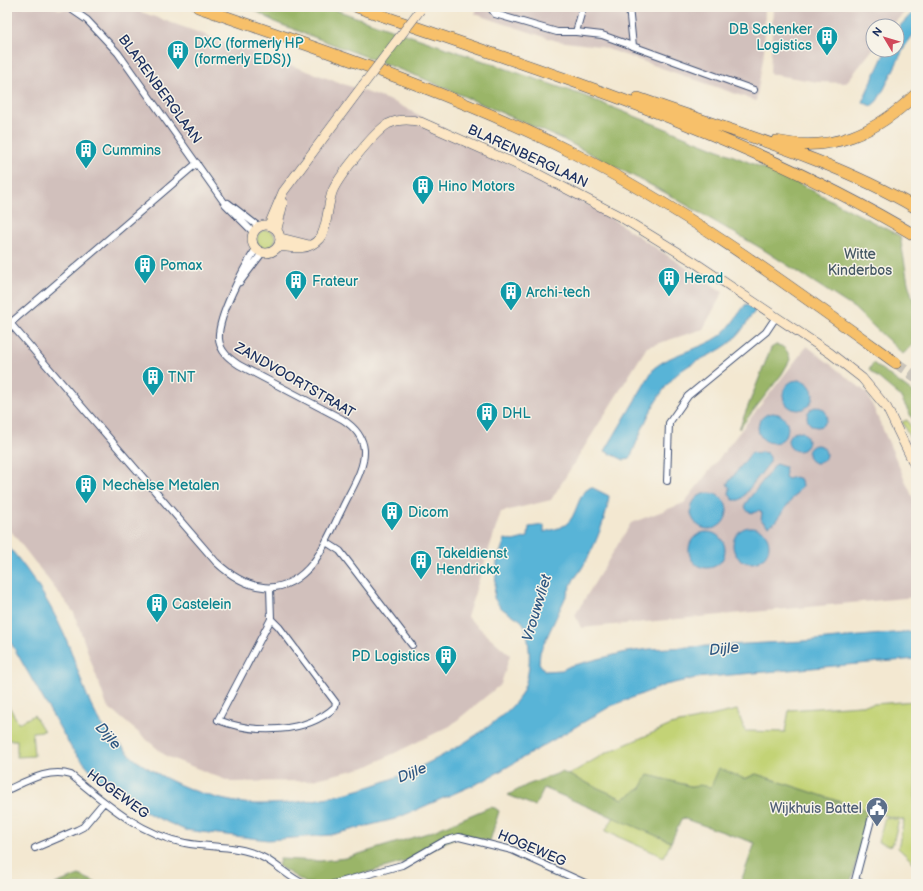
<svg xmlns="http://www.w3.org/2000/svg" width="923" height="891" viewBox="0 0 923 891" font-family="'Balsamiq Sans',sans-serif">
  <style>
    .industrial { fill: #d1c0bc }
    .green { fill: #c3d376; stroke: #6f816a }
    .forest { fill: #9ab567; stroke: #5a7262 }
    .water { fill: #59b4d7; stroke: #3a729a }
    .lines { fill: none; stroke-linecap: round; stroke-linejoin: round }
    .highway-tunnel { stroke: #c8c3ba; stroke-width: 11; stroke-dasharray: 11 5.5; stroke-linecap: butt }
    .street-casing { stroke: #3b4b6f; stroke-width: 8 }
    .secondary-casing { stroke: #3b4b6f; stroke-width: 10 }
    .highway-casing { stroke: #3b4b6f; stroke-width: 12 }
    .street { stroke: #fff; stroke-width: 6 }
    .secondary { stroke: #fce6c4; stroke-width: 9 }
    .highway { stroke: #f7c06b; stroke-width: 11 }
    .secondary-bridge-casing { stroke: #3b4b6f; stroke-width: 10; stroke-linecap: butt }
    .secondary-bridge { stroke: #fce6c4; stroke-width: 9 }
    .labels { text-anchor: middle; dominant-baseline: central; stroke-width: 3; stroke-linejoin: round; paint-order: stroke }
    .culture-label { font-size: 14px; fill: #0d838f; stroke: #f7f3e8; text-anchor: start }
    .street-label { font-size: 14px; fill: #1b2f5e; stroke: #f7f3e8 }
    .park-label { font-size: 14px; fill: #455864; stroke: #f7f3e8 }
    .service-label { font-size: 14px; fill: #4e5e75; stroke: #f7f3e8; text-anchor: end }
    .water-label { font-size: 15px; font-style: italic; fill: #2e5782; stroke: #f7f3e8 }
  </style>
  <rect width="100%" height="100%" fill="#f7f3e8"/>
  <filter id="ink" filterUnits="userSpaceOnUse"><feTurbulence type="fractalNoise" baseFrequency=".025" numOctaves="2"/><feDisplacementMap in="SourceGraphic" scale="8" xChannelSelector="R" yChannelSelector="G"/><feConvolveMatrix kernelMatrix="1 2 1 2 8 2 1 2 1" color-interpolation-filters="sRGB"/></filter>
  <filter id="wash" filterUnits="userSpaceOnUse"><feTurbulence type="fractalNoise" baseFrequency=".012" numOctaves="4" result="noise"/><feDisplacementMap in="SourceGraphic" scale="16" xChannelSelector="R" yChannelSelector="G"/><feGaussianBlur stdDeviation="0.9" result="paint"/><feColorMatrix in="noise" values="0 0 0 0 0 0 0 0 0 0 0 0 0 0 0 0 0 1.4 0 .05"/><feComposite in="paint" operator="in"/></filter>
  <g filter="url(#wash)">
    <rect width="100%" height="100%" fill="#f3e8d1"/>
    <path class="industrial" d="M7,7H54L61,10L68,7H127L394,102L600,211L723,292L703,329L647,347L551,500L501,512L467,617L510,655L501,684L450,726L366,767L308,781L231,782L166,756L107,706L74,613L7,526Z
      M478,7H765L764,53L756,101L599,46L557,41L475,14Z
      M773,7H910L891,26H873V49L846,83L818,82L770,74Z
      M807,346L867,393L916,505V597L581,628L575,615L631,523L684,503Z"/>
    <path class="green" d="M257 239a9 9 0 1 1 18 0a9 9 0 1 1-18 0Z
      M907,420L916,437V451L902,422Z
      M916,701L915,864L898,848L904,820L871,812L756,774C743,780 727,785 713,787C706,788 701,785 694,787L648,775L642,788L623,799L568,775L606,753L671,725L737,710L745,731L785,732L789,710Z
      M7,703L18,722H21L34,715L44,731L32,732L34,756L17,757V740H7Z
      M614,817L671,842L664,857L605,831Z
      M885,817L899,820L892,846L878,842Z"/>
    <path class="forest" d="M249,7H327L582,95L788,178L900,236L908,283L916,309V342L903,354L854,308L764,250L664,192L564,140L422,78L277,23Z
      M776,345C784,345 789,352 790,360L782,374L739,429L771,348Z
      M873,363L916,395V425L900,396L869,370Z
      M719,768L745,779L756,774L871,812L850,884H740L755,843L682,818L671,842L544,788L535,806L508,795L527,785L562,772L623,799L641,788L648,775L694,787L699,785L711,787Z
      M490,807L495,808L499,811L490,841L460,835L408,861L338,881L320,884L306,883L278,866L280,859L320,861L346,858L431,832Z
      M79,875L99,884H55Z"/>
    <path class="water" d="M916,9V31L905,46L884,89L877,101L871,106L862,102L886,50H897V29Z
      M746,304L755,311C749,319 743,330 735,338C719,355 692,359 675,376C654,397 641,431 630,459L624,460L605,451L654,368C674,352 700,350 720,336C730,328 738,314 746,304Z
      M783 395a15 15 0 1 1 30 0a15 15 0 1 1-30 0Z
      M807 417a10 10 0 1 1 20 0a10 10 0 1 1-20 0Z
      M758 428a15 15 0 1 1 30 0a15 15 0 1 1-30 0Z
      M788 441a10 10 0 1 1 20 0a10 10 0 1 1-20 0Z
      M808 454a9 9 0 1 1 18 0a9 9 0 1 1-18 0Z
      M752,452L757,454L761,452L767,453L770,457V462L742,498L739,500H733L729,494L730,488L727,484Z
      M776,464L785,467L786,472L785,477L788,479C793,477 796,476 801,480L802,486L774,523L768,526L761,520L762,513L759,510C753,515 745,513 745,504Z
      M591,487L609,496C607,519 589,562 574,579L540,652L539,663L545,671L562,670L570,666L626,652L650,649L804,641L916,631V659L696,678L665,685L611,706L485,780L395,819L330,835L268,840L185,830L151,815L102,783L72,749L7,636V545C33,575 54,609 69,646C79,672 86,700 101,723C106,731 114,737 120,744C125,749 130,756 137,761C171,784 214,802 255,804C336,806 424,774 489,726C501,716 515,707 522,692C531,674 531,650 526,630C523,617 513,617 504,610C499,607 497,602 494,598L497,562L505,539L513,541L528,537L529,527L544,525V532C550,530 559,529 565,525C578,517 576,494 591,487Z
      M691 511a18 18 0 1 1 36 0a18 18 0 1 1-36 0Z
      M733 545a18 18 0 1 1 36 0a18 18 0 1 1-36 0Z
      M689 550a18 18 0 1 1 36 0a18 18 0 1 1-36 0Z"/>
  </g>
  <g filter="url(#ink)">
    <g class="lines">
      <path class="highway-tunnel" d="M896,363L916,377"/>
      <g class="street-casing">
        <path id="street" d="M68,7L87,20L118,53L226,205L254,233
          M490,7L495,14L557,32H576L583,7
          M629,7L633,46
          M576,32L602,35L754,90
          M228,203L259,227
          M240,282L262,253
          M10,323L216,562C247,591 283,600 313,563C325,547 333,527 342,509C350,491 365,470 364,450C363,436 353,426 342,419L239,365C230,359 220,352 219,339C217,318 244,267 256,249
          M7,326L197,163
          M667,481L669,423L688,396L766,332L776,317
          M326,542L340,551L412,645
          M270,588L271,619L218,720C254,734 306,734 335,707L336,703L279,627L271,619
          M7,790C27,781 49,768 71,775C105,803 141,835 185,843C210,848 237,845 260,856C276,863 288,877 304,884
          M35,848L77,830L83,827L104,802
          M855,880L863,884
          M333,884L402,865L444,841L459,837L512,850L587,884
          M854,884L872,816"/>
      </g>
      <g class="secondary-casing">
        <path id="secondary" d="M252 239a14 14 0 1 1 28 0a14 14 0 1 1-28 0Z
          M269,225L283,192L363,85
          M277,229L283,203
          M281,238L309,245
          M279,246C294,248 308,251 319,239C328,230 327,203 333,190C340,175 374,132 388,124C399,119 409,119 421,122L534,172L619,216L694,262L830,353L862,378L887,408L916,468"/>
      </g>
      <g class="highway-casing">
        <path id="highway" d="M198,7C324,51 452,92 571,152C687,210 791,287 896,363
          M357,7C547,73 743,132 916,236
          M638,98C730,131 831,158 916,208
          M776,141C832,153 876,133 916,94"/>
      </g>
      <use href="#street" class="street"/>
      <use href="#secondary" class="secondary"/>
      <use href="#highway" class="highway"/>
      <g class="secondary-bridge-casing">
        <path id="secondary-bridge" d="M363,85L420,10"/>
      </g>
      <use href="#secondary-bridge" class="secondary-bridge"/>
    </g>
  </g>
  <defs>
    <g id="building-pin" transform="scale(1.15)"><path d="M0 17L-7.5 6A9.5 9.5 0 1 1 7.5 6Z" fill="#0f9aa8" stroke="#f7f3e8"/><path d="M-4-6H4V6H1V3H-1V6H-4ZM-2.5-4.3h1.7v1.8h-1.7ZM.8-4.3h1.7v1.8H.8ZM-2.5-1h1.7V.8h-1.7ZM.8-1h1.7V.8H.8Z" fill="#fff"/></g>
    <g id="civic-pin" transform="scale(1.15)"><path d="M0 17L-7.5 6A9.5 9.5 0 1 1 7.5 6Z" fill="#5c6f8a" stroke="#f7f3e8"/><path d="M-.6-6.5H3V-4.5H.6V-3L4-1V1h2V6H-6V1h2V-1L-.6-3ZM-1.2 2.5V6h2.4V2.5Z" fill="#fff"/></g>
  </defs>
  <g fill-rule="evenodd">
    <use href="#building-pin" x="827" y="37"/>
    <use href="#building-pin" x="178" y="51"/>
    <use href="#building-pin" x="86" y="150"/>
    <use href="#building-pin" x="423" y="186"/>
    <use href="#building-pin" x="145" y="265"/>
    <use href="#building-pin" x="669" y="278"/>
    <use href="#building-pin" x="296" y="281"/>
    <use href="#building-pin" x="511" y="292"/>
    <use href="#building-pin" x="153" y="377"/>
    <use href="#building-pin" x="487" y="413"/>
    <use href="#building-pin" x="86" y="485"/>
    <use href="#building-pin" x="392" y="512"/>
    <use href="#building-pin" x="421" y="561"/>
    <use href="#building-pin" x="157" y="604"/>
    <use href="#building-pin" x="446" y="656"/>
    <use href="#civic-pin" x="877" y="808"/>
  </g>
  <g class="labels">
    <g class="culture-label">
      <text x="812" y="29" text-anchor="end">DB Schenker<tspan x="812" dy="16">Logistics</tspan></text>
      <text x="194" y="43">DXC (formerly HP<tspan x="194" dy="16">(formerly EDS))</tspan></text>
      <text x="102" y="150">Cummins</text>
      <text x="438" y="186">Hino Motors</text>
      <text x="160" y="265">Pomax</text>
      <text x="684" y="278">Herad</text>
      <text x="312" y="281">Frateur</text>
      <text x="526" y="292">Archi-tech</text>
      <text x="168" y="377">TNT</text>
      <text x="502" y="413">DHL</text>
      <text x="102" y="485">Mechelse Metalen</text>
      <text x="408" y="512">Dicom</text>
      <text x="436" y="553">Takeldienst<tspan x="436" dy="16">Hendrickx</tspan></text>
      <text x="172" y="604">Castelein</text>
      <text x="430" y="656" text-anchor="end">PD Logistics</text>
    </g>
    <g class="street-label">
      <text transform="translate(160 89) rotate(54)">BLARENBERGLAAN</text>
      <text transform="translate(528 156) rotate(25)">BLARENBERGLAAN</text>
      <text transform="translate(295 380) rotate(30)">ZANDVOORTSTRAAT</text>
      <text transform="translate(118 794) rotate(36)">HOGEWEG</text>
      <text transform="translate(532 848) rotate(23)">HOGEWEG</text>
    </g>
    <g class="park-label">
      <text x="860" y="254">Witte<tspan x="860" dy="16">Kinderbos</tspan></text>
    </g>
    <g class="service-label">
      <text x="862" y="808">Wijkhuis Battel</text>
    </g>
    <g class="water-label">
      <text transform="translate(537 608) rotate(-73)">Vrouwvliet</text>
      <text transform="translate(724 649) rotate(-6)">Dijle</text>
      <text transform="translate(108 736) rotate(49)">Dijle</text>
      <text transform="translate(412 773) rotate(-22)">Dijle</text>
    </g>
  </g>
  <rect width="923" height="891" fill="none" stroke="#f7f3e8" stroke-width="24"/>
  <g transform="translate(885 38) rotate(308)"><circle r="19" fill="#f7f3e8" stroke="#9fa5b1"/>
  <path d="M0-3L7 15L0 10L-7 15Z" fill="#d1495b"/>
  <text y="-6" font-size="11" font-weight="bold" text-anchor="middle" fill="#1b2f5e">N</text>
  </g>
</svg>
